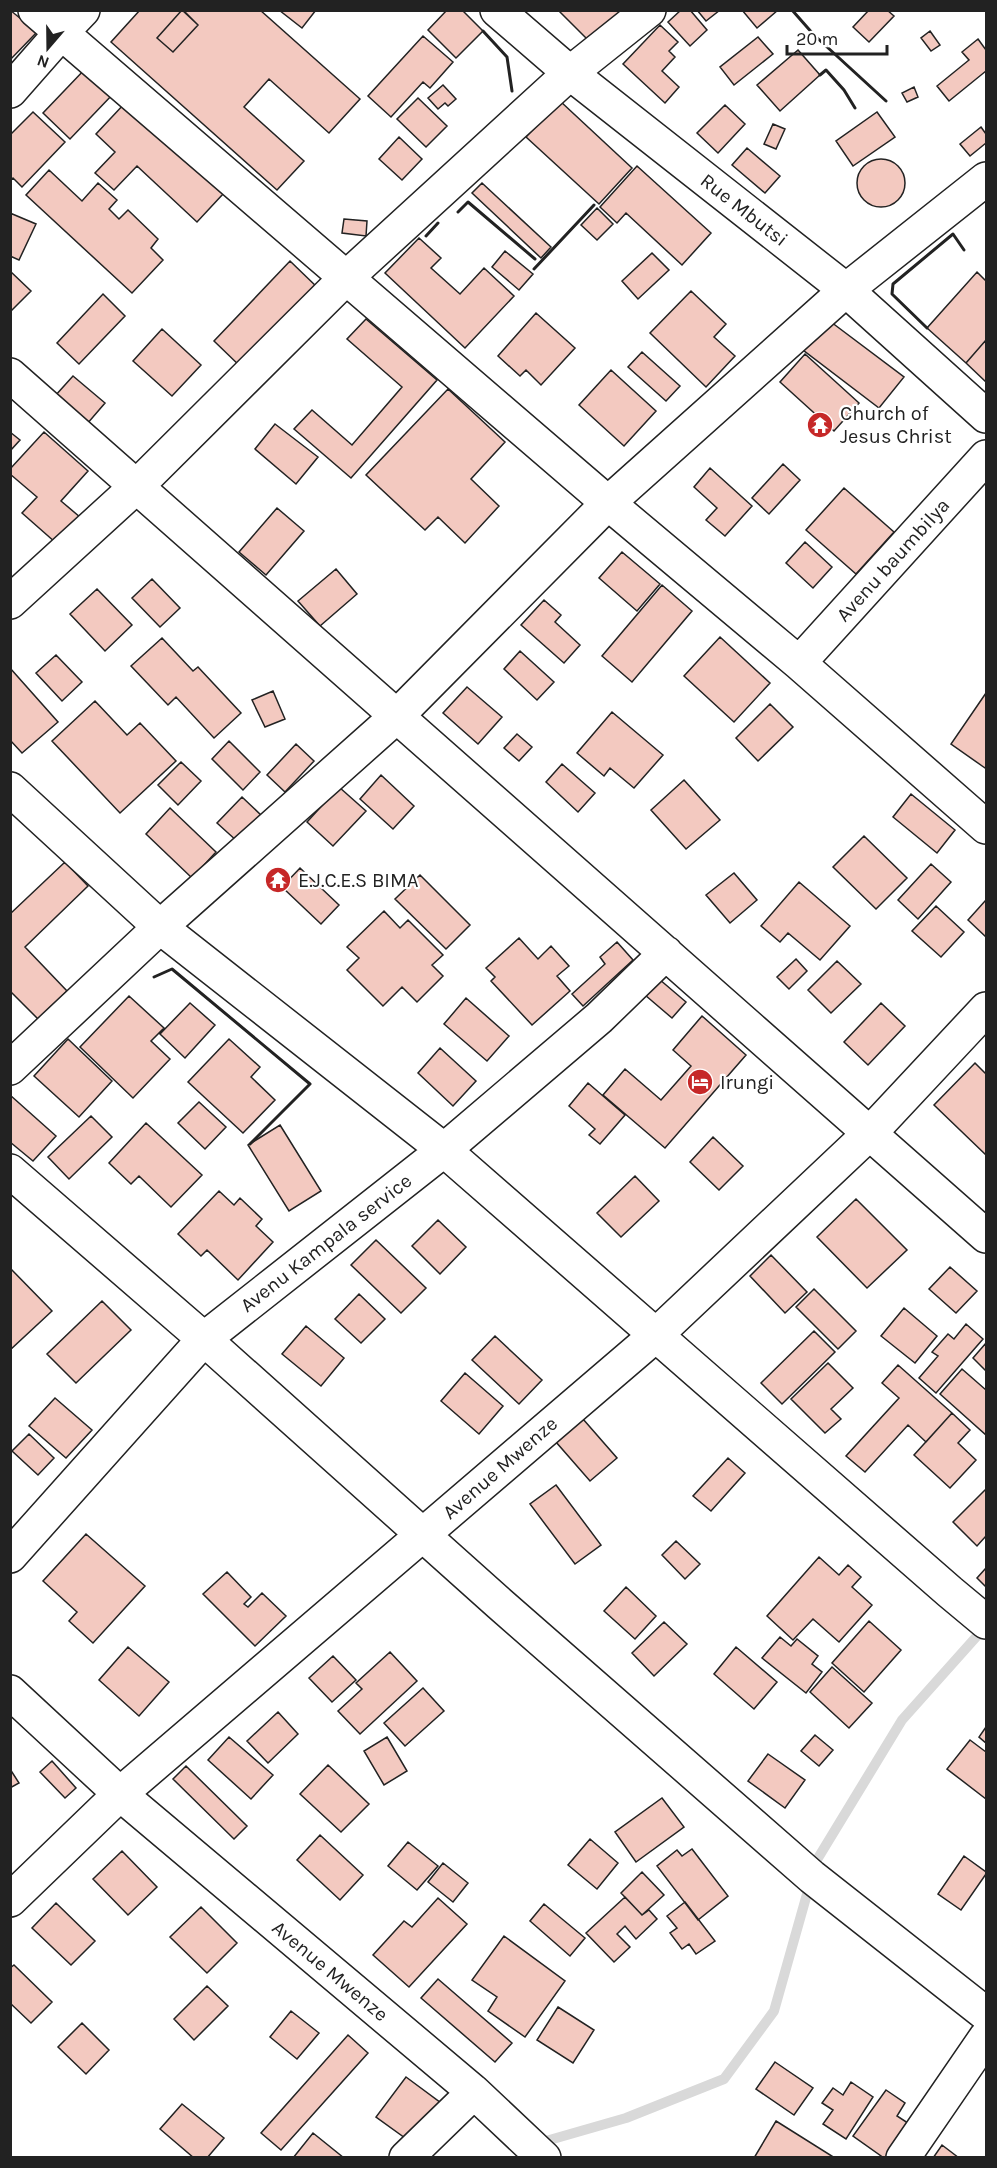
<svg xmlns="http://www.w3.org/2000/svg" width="997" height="2168" viewBox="0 0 997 2168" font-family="Karla,sans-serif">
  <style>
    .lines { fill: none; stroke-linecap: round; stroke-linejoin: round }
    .stream { stroke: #d9d9d9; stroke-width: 10 }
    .building { fill: #f3c9c0; stroke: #222; stroke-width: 1.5 }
    .minor-casing { stroke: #222; stroke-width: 36 }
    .minor { stroke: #fff; stroke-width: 33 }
    .wall { stroke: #222; stroke-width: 3 }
    .labels { text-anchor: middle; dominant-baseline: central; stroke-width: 4.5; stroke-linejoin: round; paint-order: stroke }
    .street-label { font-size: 20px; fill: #222; stroke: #fff }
    .poi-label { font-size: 20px; fill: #222; stroke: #fff; text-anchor: start }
  </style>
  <rect width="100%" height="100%" fill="#fff"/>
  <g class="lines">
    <path class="stream" d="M815,1863L902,1720L977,1636
      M538,2146L539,2143L626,2118L724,2079L774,2011L807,1894"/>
  </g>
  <path class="building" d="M10,10L37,32L10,60Z
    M140,10H182L157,38L173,52L198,25L183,10H260L360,99L329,133L269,79L244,107L304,161L277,190L111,42Z
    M182,10L198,25L173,52L157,38Z
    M279,10H316L302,28Z
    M447,10H462L483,31L456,58L428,30Z
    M558,10H624L591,43Z
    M681,10H690L707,30L690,46L668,22Z
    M697,10H720L706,21Z
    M742,10H778L757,28Z
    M869,10H887L894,16L869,42L853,27Z
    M660,25L678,42L669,51L675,57L662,71L679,87L665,103L623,64Z
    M930,31L940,45L931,51L921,38Z
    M423,36L453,62L430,88L423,82L391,117L368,96Z
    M758,37L773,54L734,85L720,67Z
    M978,39L986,50V71L949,101L937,86L969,60L962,52Z
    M798,50L820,75L780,111L757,85Z
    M86,68L113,94L70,139L43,113Z
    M443,85L456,99L448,106L445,103L438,109L428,98Z
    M914,87L918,97L907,102L902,93Z
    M418,98L447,126L426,147L397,119Z
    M560,101L632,168L599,204L526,137Z
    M125,103L223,194L197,222L137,166L114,190L95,173L115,152L96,134Z
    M725,105L745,124L718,153L697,133Z
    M33,112L65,142L22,187L13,178L10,181V135Z
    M877,112L895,137L853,166L836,141Z
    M773,124L785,129L776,149L764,144Z
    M981,127L986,134V143L970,156L960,144Z
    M399,137L422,159L402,180L379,159Z
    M747,148L780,176L765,193L732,165Z
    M857 183a24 24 0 1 1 48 0a24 24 0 1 1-48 0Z
    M637,166L711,233L682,265L626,213L617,223L600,207Z
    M49,170L82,201L98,183L117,200L109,209L119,219L128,210L158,239L151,248L163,260L132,293L26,195Z
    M482,183L551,247L541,258L472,193Z
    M597,208L613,224L597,240L581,225Z
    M10,213L36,224L19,260L10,256Z
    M344,219L367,221L366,236L342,233Z
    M419,238L441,258L431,268L460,294L484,268L514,296L465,348L385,273Z
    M505,251L533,274L519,290L492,267Z
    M652,253L669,270L638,299L622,281Z
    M290,261L319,289L243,369L214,341Z
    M10,271L31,291L10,312Z
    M977,272L986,281V340L966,363L927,328Z
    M691,291L726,324L714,337L735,356L706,387L650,333Z
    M103,294L125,316L79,364L57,343Z
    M536,313L575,348L541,385L526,370L520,376L498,356Z
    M366,319L437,380L351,478L294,429L312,410L352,445L402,387L347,339Z
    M827,319L904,377L879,408L803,350Z
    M162,329L201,365L172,396L133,361Z
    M986,340V382L966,363Z
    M642,352L680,386L666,401L628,367Z
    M805,354L859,403L834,431L780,382Z
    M611,370L656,411L624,446L579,405Z
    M73,376L105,403L87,424L55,396Z
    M448,389L505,442L471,479L499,506L465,543L438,517L425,530L366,475Z
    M275,424L318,457L296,484L255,449Z
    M10,432L20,440L10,451Z
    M44,432L88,471L61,501L87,523L64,550L22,513L37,497L10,474V469Z
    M783,464L800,480L769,514L752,498Z
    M710,468L752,506L725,536L706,520L717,508L694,487Z
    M844,488L894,532L856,574L806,530Z
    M277,508L304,531L266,575L239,552Z
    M805,542L832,567L813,588L786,563Z
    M622,552L660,584L637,611L599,578Z
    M336,569L357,594L320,626L298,601Z
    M152,579L180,608L160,627L132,598Z
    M662,585L692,611L632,682L602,656Z
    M97,589L132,625L105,651L70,614Z
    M544,600L561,615L555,622L580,645L564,663L521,625Z
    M720,637L770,683L734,722L684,676Z
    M162,638L193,671L198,667L241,713L214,738L176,697L168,705L131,666Z
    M520,651L554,682L537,700L504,669Z
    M56,655L82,682L62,701L36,673Z
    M10,668L58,722L22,753L10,740Z
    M467,687L502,717L478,744L443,713Z
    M273,691L285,719L265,727L252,700Z
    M986,693V766L985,768L951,744Z
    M95,701L127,735L140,723L176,761L120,813L52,741Z
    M770,704L793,727L758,761L736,738Z
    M612,712L663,755L634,788L610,768L604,776L577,753Z
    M517,734L532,747L519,761L504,748Z
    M229,741L260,772L243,790L212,759Z
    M296,744L314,761L285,792L267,775Z
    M181,762L201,781L178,805L158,785Z
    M562,764L595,793L578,812L546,782Z
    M381,775L414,806L393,829L360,799Z
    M684,780L720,820L686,849L651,810Z
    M339,787L366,811L333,846L307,822Z
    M911,794L955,830L937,853L893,817Z
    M242,797L262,816L238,842L217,823Z
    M170,808L216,852L192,878L146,834Z
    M864,836L907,878L876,909L833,867Z
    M65,862L88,886L25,947L67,991L38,1019L10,991V914Z
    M931,864L951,882L918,919L898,900Z
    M300,868L339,905L321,924L282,887Z
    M734,873L757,900L730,923L706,895Z
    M420,875L470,925L446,949L395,899Z
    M799,882L850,926L820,960L788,933L780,942L761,926Z
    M985,901L986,902V937L968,920Z
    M936,906L964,932L941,957L912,931Z
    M384,911L400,928L408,920L443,955L432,965L443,976L417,1002L402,987L383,1006L347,970L359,958L347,947Z
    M519,938L538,959L551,946L569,966L557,976L570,991L532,1025L491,981L495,977L486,968Z
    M617,942L633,960L583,1006L572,994L605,964L600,957Z
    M796,959L807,971L789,989L777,977Z
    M837,961L861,984L831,1013L808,990Z
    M659,979L686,1002L672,1018L645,995Z
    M129,996L164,1028L151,1041L170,1059L133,1098L80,1047Z
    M466,998L509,1036L487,1061L444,1024Z
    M190,1003L215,1025L185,1058L160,1034Z
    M881,1003L905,1026L868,1065L844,1042Z
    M702,1016L746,1055L665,1148L603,1095L625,1069L661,1100L691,1066L673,1050Z
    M68,1039L112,1081L79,1117L34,1076Z
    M229,1039L260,1067L251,1077L275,1100L243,1133L188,1082Z
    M440,1048L476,1081L453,1106L418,1073Z
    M975,1063L986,1074V1155L934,1105Z
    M588,1083L625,1115L600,1144L589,1135L595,1129L569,1106Z
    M10,1095L56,1136L33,1161L10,1142Z
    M199,1102L226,1127L205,1149L178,1123Z
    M91,1116L112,1137L69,1179L48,1157Z
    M146,1123L202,1175L171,1207L139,1176L131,1184L109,1163Z
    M280,1125L321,1191L289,1211L248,1145Z
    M713,1137L743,1166L719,1190L690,1162Z
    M635,1176L659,1201L621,1237L597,1213Z
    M219,1191L234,1205L240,1198L262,1219L256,1226L273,1242L238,1280L207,1250L201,1256L178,1234Z
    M856,1199L907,1250L867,1288L817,1237Z
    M438,1220L466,1247L440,1274L412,1246Z
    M376,1240L426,1288L401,1313L351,1265Z
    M771,1255L807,1292L785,1313L750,1276Z
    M950,1267L977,1291L956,1313L929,1289Z
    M10,1268L52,1311L10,1350Z
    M814,1289L856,1331L838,1349L796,1307Z
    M359,1294L385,1319L361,1343L335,1319Z
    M102,1301L131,1330L76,1383L47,1354Z
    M904,1308L937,1336L915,1363L881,1336Z
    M966,1324L983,1339L936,1393L919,1378L938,1356L932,1352L948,1334L954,1339Z
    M306,1326L344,1358L321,1386L282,1354Z
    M814,1331L835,1352L782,1404L761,1383Z
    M495,1336L542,1380L519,1404L472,1360Z
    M986,1343V1371L973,1358Z
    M828,1363L853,1388L831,1409L841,1419L825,1433L791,1399Z
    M898,1365L952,1413L926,1442L908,1425L865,1472L846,1456L899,1398L882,1383Z
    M962,1369L986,1390V1435L940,1394Z
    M465,1373L503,1406L479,1434L441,1401Z
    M55,1398L92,1430L66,1458L29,1426Z
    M952,1413L970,1430L958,1443L976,1460L950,1488L914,1455Z
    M583,1419L617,1458L590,1481L556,1442Z
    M29,1434L54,1458L38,1475L12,1451Z
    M728,1458L745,1473L711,1511L693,1496Z
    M556,1485L601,1545L575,1564L530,1504Z
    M986,1489V1536L977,1546L953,1522Z
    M86,1534L145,1586L93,1643L69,1621L77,1612L43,1581Z
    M676,1541L700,1564L685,1579L662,1555Z
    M819,1557L839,1575L848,1565L861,1577L852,1587L872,1605L839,1642L813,1619L793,1640L767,1616Z
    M986,1568V1587L977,1578Z
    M227,1572L251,1597L244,1604L248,1607L262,1593L286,1616L255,1646L203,1594Z
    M626,1587L656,1616L635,1639L604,1611Z
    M869,1621L901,1650L864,1692L832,1663Z
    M664,1622L687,1644L654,1676L632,1653Z
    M780,1637L791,1646L797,1639L818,1656L812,1664L822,1672L806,1693L762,1658Z
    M128,1647L169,1682L139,1716L99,1680Z
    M736,1647L777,1682L754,1709L714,1674Z
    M390,1652L417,1681L360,1734L338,1711L362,1689L356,1683Z
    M333,1656L356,1680L332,1702L309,1678Z
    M832,1667L872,1703L849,1728L810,1692Z
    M423,1688L444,1711L405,1746L384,1723Z
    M278,1712L298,1734L268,1763L247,1741Z
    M986,1727V1743L979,1737Z
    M815,1735L833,1750L819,1766L801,1751Z
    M229,1737L273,1775L251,1799L208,1760Z
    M387,1737L407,1771L384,1785L364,1751Z
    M970,1740L986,1752V1799L947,1769Z
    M768,1754L805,1780L785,1808L748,1781Z
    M52,1761L76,1788L65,1798L40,1772Z
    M328,1765L369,1804L341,1832L300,1794Z
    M186,1766L247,1826L234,1839L173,1779Z
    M10,1769L19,1783L10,1788Z
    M662,1798L684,1827L636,1862L615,1832Z
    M320,1835L363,1875L340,1900L297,1860Z
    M590,1839L618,1863L597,1889L568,1865Z
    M408,1842L438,1866L417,1890L388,1866Z
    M692,1849L728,1896L698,1920L657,1866L677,1850L682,1856Z
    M122,1851L157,1887L128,1915L93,1879Z
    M964,1856L986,1872V1874L961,1910L938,1894Z
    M443,1863L468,1883L453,1902L428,1882Z
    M642,1872L664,1895L642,1915L621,1893Z
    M625,1897L642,1915L649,1910L657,1919L636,1939L625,1926L617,1934L630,1947L614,1962L586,1933Z
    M438,1898L467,1924L409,1987L373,1955L404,1921L412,1927Z
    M685,1902L715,1941L696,1954L689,1944L682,1949L670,1933L677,1928L667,1916Z
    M56,1903L95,1941L71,1965L32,1928Z
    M544,1904L585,1938L570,1956L530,1921Z
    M201,1907L237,1943L207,1973L170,1937Z
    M504,1936L565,1981L525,2037L488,2011L497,1997L472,1980Z
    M14,1965L52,2002L31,2023L10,2003V1968Z
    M438,1979L512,2043L495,2062L421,1998Z
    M207,1986L228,2006L194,2040L174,2019Z
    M558,2007L594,2030L573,2063L537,2040Z
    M291,2011L319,2033L297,2059L270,2037Z
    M82,2023L109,2050L86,2074L58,2047Z
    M348,2035L368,2053L281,2150L261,2133Z
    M775,2062L813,2088L794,2115L756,2089Z
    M406,2077L441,2103L412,2143L376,2117Z
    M851,2082L873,2097L846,2139L823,2124L833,2110L822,2103L833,2088L843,2095Z
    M886,2090L905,2103L897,2116L911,2125L889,2158H884L853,2136Z
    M182,2104L224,2138L207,2158H194L160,2129Z
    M776,2121L835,2158H754Z
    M313,2133L344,2158H293Z
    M942,2145L959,2158H933Z"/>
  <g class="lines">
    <g class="minor-casing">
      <path id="minor" d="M35,10L608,503L799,663L986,827
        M497,10L570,73L846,290L986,416
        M10,91L61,33L83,10
        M10,375L986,1236
        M10,602L137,486L347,277L570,73L649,10
        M799,663L986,457
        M10,789L160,927L444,1150L950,1592L986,1622
        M10,1068L160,927L397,716L608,503L846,290L986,179
        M10,1171L204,1339L500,1604L812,1877L986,2014
        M10,1556L204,1339L444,1150L599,1018L666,953
        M10,1692L120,1794L474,2092L544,2158
        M10,1900L120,1794L656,1335L871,1132L986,1009
        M406,2158L474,2092
        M903,2158L986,2037"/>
    </g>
    <use href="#minor" class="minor"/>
    <path class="wall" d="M792,10L814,35L886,101
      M483,31L507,57L512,91
      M820,75L826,70L844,90L855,108
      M458,212L468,202L535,259
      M426,236L438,223
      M534,269L594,205
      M927,328L892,294L893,284L953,234L964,250
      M154,977L172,969L310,1084L250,1144"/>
  </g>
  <defs>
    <g id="temple-disc" transform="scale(1.35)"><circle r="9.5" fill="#c62828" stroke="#fff"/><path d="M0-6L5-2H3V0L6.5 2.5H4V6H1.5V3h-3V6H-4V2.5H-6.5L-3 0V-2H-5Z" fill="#fff"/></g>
    <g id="hotel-disc" transform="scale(1.35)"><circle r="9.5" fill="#c62828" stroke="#fff"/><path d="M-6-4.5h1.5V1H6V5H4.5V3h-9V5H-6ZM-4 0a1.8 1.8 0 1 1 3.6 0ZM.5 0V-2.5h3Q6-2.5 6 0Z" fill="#fff"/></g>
  </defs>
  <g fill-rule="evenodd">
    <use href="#temple-disc" x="820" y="425"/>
    <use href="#temple-disc" x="278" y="880"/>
    <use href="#hotel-disc" x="700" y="1082"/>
  </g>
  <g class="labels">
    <g class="street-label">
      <text transform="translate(744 210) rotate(38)">Rue Mbutsi</text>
      <text transform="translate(893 560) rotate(-48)">Avenu baumbilya</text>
      <text transform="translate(326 1243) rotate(-38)">Avenu Kampala service</text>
      <text transform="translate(500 1468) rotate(-41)">Avenue Mwenze</text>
      <text transform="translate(330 1971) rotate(40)">Avenue Mwenze</text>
    </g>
    <g class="poi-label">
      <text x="840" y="413">Church of<tspan x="840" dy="23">Jesus Christ</tspan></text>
      <text x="298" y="880">E.J.C.E.S BIMA</text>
      <text x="720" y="1082">Irungi</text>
    </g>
  </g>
  <rect width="997" height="2168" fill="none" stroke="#222222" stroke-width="24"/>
  <g transform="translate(48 48) rotate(200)" stroke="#ffffff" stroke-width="4.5" paint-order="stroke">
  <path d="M0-4.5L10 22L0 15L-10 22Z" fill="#222222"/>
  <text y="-9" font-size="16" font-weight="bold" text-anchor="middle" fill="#222222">N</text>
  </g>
  <path d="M787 45v9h100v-9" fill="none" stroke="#222222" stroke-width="3"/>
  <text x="796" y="45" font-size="18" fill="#222222" stroke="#ffffff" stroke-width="4.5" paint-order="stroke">20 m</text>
</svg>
